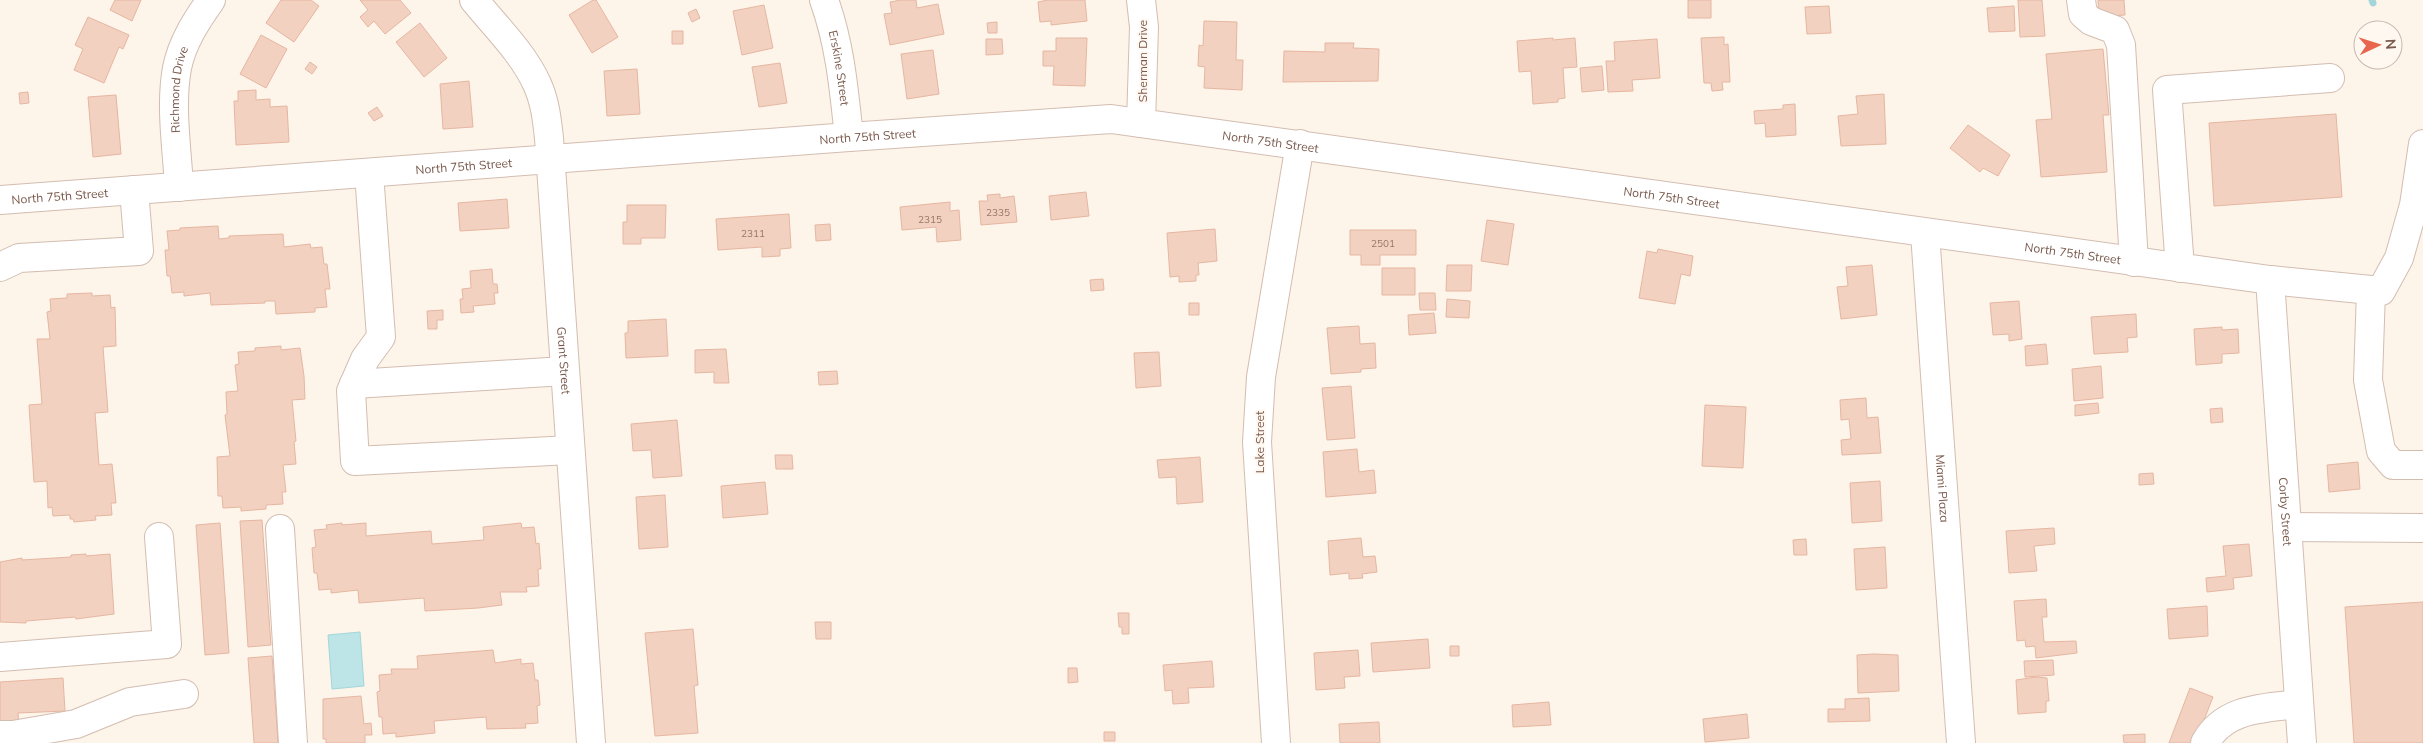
<svg xmlns="http://www.w3.org/2000/svg" width="2423" height="743" viewBox="0 0 2423 743" font-family="Mulish,sans-serif">
  <style>
    .water { fill: #bde5e8; stroke: #a3d6da }
    .lines { fill: none; stroke-linecap: round; stroke-linejoin: round }
    .stream { stroke: #a3d6da; stroke-width: 7 }
    .building { fill: #f3d1c1; stroke: #e6b6a1 }
    .minor-casing { stroke: #d3bdb1; stroke-width: 30 }
    .minor { stroke: #fff; stroke-width: 28 }
    .labels { text-anchor: middle; dominant-baseline: central; stroke-width: 4; stroke-linejoin: round; paint-order: stroke }
    .number-label { font-size: 10px; fill: #987769 }
    .street-label { font-size: 12px; fill: #79594c; stroke: #fff8f1 }
  </style>
  <rect width="100%" height="100%" fill="#fdf4ea"/>
  <path class="water" d="M360,632L364,686L332,689L328,635Z"/>
  <g class="lines">
    <path class="stream" d="M2372,0L2373,3"/>
  </g>
  <path class="building" d="M115,0H141L132,21L110,10Z
    M281,0H311L319,6L294,42L266,23Z
    M360,0H400L411,13L385,34L374,21L368,27L360,17L368,10Z
    M593,0H596L618,37L592,53L569,15Z
    M901,0H916L917,8L938,4L944,34L890,45L884,14L892,13L890,2Z
    M1048,0H1085L1087,21L1051,25V21L1040,22L1038,2Z
    M1688,0H1711V18H1688Z
    M2018,0H2042L2045,36L2020,37Z
    M2098,0H2124L2125,15L2099,17Z
    M764,5L773,48L742,55L733,11Z
    M1829,6L1831,33L1807,34L1805,7Z
    M2014,6L2015,31L1989,32L1987,8Z
    M696,9L700,18L692,22L688,13Z
    M88,17L129,35L123,49L119,47L104,83L74,70L83,49L75,45Z
    M1204,21L1237,22L1236,60H1243L1242,90L1204,88L1205,67L1198,66L1199,45L1203,46Z
    M997,22V33H988L987,23Z
    M420,23L447,58L424,77L396,42Z
    M672,31H683V44H672Z
    M261,35L287,49L266,88L240,74Z
    M1724,37V45L1728,44L1730,82H1722L1723,90L1712,91L1711,83H1704L1701,38Z
    M1056,38H1087L1085,86L1053,85L1054,66H1043V51H1056Z
    M1553,38V40L1575,38L1577,67L1563,68L1565,98L1558,99V102L1533,104L1531,71L1519,72L1517,41Z
    M986,39H1002L1003,54L986,55Z
    M1657,39L1660,78L1632,80L1633,91L1608,92L1606,61H1615L1614,42Z
    M1325,43H1354L1353,48L1379,49L1378,81L1283,82L1284,51L1325,52Z
    M2103,49L2109,115H2103L2107,172L2041,177L2036,120L2052,119L2046,54Z
    M933,50L939,94L907,99L901,54Z
    M310,62L317,67L312,74L305,69Z
    M780,63L787,103L759,107L752,67Z
    M1602,66L1604,90L1582,92L1580,68Z
    M637,69L640,114L607,116L604,71Z
    M469,81L473,127L443,129L440,84Z
    M256,90V100L270,99V107L287,106L289,142L236,145L234,101H238V91Z
    M28,92L29,103L20,104L19,93Z
    M1884,94L1886,144L1841,146L1838,116L1858,114L1856,96Z
    M116,95L121,154L93,157L88,97Z
    M1795,104L1796,135L1766,137L1765,123L1755,124L1754,111L1783,109V105Z
    M377,107L383,116L374,121L368,113Z
    M2336,114L2342,197L2214,206L2209,123Z
    M1968,125L2010,155L1998,176L1983,168L1980,172L1950,148Z
    M1086,192L1089,216L1051,220L1049,196Z
    M1000,194V198L1014,196L1017,222L981,225L979,201H988L987,195Z
    M507,199L509,228L460,231L458,203Z
    M950,202V211L959,210L961,240L937,242L936,227L902,230L900,207Z
    M627,205H666L665,238H641V244H623V222H627Z
    M789,214L791,248L780,249V256L762,257V247L718,250L716,219Z
    M1487,220L1514,224L1508,265L1481,261Z
    M830,224L831,240L816,241L815,225Z
    M218,226L219,239L229,238V236L283,234L284,247L310,244L311,248L322,247L324,264H327L330,289H325L327,307L315,308V312L276,314L275,301H265V303L211,305L210,293L184,296V292L172,293L170,276H167L165,250H169L167,231L180,230V228Z
    M1215,229L1217,261L1198,263L1199,275H1196V281L1179,282V276L1170,277L1167,233Z
    M1350,230H1416V255H1380V265H1361V255H1350Z
    M1658,249L1693,256L1690,276L1681,274L1675,304L1639,298L1647,251L1657,253Z
    M1447,265H1472L1471,291H1446Z
    M1872,265L1877,315L1841,319L1837,287L1848,286L1846,267Z
    M1382,268H1415V295H1382Z
    M492,269L493,284H497L498,293H494L495,304L473,306L474,312L461,313L460,299H463L462,289L471,288L470,271Z
    M1103,279L1104,290L1091,291L1090,280Z
    M92,293V296L110,295L111,308L115,307L116,346L103,347L108,412L95,413L99,465L112,464L116,503H111L112,515L95,516L96,520L74,522L73,519H70V515L53,516L52,507L48,508L47,481L34,482L29,405L42,404L37,339H50L47,312L51,311L50,299L67,298V294Z
    M1419,293H1435L1436,310H1420Z
    M1447,299L1470,301L1469,318L1446,317Z
    M2019,301L2022,339L2009,341V334L1993,335L1990,303Z
    M1189,303H1199V315H1189Z
    M443,310V320H437V329H428L427,311Z
    M1434,313L1436,333L1409,335L1408,315Z
    M2136,314L2137,337L2127,338L2128,352L2094,354L2091,317Z
    M666,319L668,356L626,358L625,333H628V321Z
    M1359,326L1360,344L1375,343L1376,368L1361,369V372L1331,374L1327,328Z
    M2222,327V330L2238,329L2239,353L2222,354V363L2196,365L2194,329Z
    M2046,344L2048,364L2026,366L2025,346Z
    M281,346V350L300,348L304,376L305,399L292,400L296,441L294,442L296,464L283,465L286,492H282L283,504L266,505V509L241,511V507L223,508L222,496H218L217,457L230,456L225,415L227,414L226,392L238,391L235,365L239,364L238,352L255,351V348Z
    M726,349L729,383H714V372L695,373V350Z
    M1159,352L1161,386L1136,388L1134,353Z
    M2101,366L2103,398L2074,401L2072,369Z
    M837,371L838,384L819,385L818,372Z
    M1351,386L1355,438L1327,440L1322,388Z
    M1866,398L1867,418L1878,417L1881,453L1842,455L1841,440L1851,439L1849,419L1841,420L1840,400Z
    M2098,403L2099,413L2075,416V405Z
    M1705,405L1746,407L1743,468L1702,466Z
    M2222,408L2223,422L2211,423L2210,409Z
    M677,420L682,476L653,478L651,450L633,451L631,424Z
    M1357,449L1359,472L1374,470L1376,493L1326,497L1323,452Z
    M775,455H792L793,469H776Z
    M1200,457L1203,502L1177,504L1176,477L1159,478L1157,460Z
    M2358,462L2360,489L2329,492L2327,465Z
    M2153,473L2154,484L2139,485V474Z
    M1880,481L1882,521L1852,523L1850,483Z
    M765,482L768,514L723,518L721,486Z
    M665,495L668,547L639,549L636,497Z
    M262,520L271,645L248,647L240,521Z
    M220,523L229,653L205,655L196,525Z
    M342,523V525L366,523V536L431,531L432,544L484,540L483,527L521,523L522,528L534,527L536,544L539,543L541,569H538L539,586L526,587L527,592H500L502,605L478,608L425,611L424,598L359,603L358,590L331,593V589L319,590L317,573H314L312,548L316,547L314,530L327,529L326,525Z
    M2054,528L2055,544L2034,546L2037,571L2009,573L2006,531Z
    M1361,538L1363,557L1375,556L1377,572L1362,574L1363,578L1349,579V573L1330,575L1328,541Z
    M1806,539L1807,555H1794L1793,540Z
    M2249,544L2252,576L2233,578L2234,589L2207,592L2206,578L2226,576L2223,546Z
    M1885,547L1887,588L1856,590L1854,549Z
    M86,554V556L110,554L114,614L76,619L75,617L26,621V623L0,622V562L22,558V560L71,557V555Z
    M2046,599L2047,617H2042L2044,642L2076,641L2077,653L2036,658L2035,646L2026,647L2025,640L2017,641L2014,601Z
    M2423,602V743H2354L2345,607Z
    M2207,606L2208,636L2169,639L2167,609Z
    M1118,613H1129V634H1122V627H1119Z
    M815,622H831V639H816Z
    M693,629L698,685L694,686L698,733L655,736L645,633Z
    M1428,639L1430,668L1373,672L1371,643Z
    M1450,646H1459V656H1450Z
    M493,650L495,663L521,659V664L533,663L535,680H538L540,705L537,706L538,723L525,724L526,728L487,729L486,717L434,721L435,733L396,737V733L383,734L382,717H379L377,692L380,691L379,675L392,674L391,669H418L417,656Z
    M1358,650L1360,676L1344,677L1345,688L1316,690L1314,653Z
    M1874,654L1898,655L1899,691L1858,693L1857,655Z
    M272,656L278,743H254L248,658Z
    M2053,660L2054,675L2025,677L2024,661Z
    M1212,661L1214,687L1188,688L1189,703L1173,704L1172,690L1165,691L1163,665Z
    M1068,668H1077L1078,682L1068,683Z
    M2036,677L2047,678L2049,701H2046V712L2018,714L2016,680Z
    M63,678L65,711L18,713L19,726L0,727V682Z
    M2190,688L2213,697L2195,743H2169Z
    M361,696L364,724L371,723L372,735H365V743H326V739H323V699Z
    M1869,698L1870,721L1828,722V709H1845V699Z
    M1549,702L1551,725L1513,727L1512,705Z
    M1747,714L1749,738L1705,742L1703,719Z
    M1379,722L1380,743H1340L1339,724Z
    M1104,732H1115V741H1104Z
    M2145,734V743H2124L2123,735Z"/>
  <g class="lines">
    <g class="minor-casing">
      <g id="minor">
        <path id="s1" d="M474,0C496,27 523,53 537,84C545,101 547,120 549,138L591,743"/>
        <path id="s2" d="M824,0C840,44 844,90 849,137"/>
        <path d="M1141,0L1144,27L1141,123"/>
        <path d="M2081,0L2083,14L2091,21L2115,30L2121,45L2134,262"/>
        <path d="M369,173L381,337L365,359L351,391L355,461L570,450"/>
        <path id="s3" d="M179,187C177,148 170,106 177,68C182,43 196,21 211,0"/>
        <path id="s4" d="M0,200L849,137L1111,119L2270,280L2381,291L2399,258L2414,205L2423,144"/>
        <path id="s5" d="M1925,233L1961,743"/>
        <path d="M0,267L19,258L139,251L134,190"/>
        <path d="M2180,268L2167,90L2330,78"/>
        <path id="s6" d="M2270,280L2302,743"/>
        <path d="M2371,290L2368,380L2381,451L2393,465H2423"/>
        <path d="M354,384L565,371"/>
        <path d="M2287,527L2423,528"/>
        <path d="M280,529L293,743"/>
        <path d="M0,657L167,644L159,537"/>
        <path d="M0,735H13L76,724L130,702L184,694"/>
        <path d="M1276,743L1257,442L1261,377L1300,144"/>
        <path d="M2205,743C2224,708 2263,708 2299,704"/>
      </g>
    </g>
    <use href="#minor" class="minor"/>
  </g>
  <g class="labels">
    <g class="number-label">
      <text x="998" y="212">2335</text>
      <text x="930" y="219">2315</text>
      <text x="753" y="233">2311</text>
      <text x="1383" y="243">2501</text>
    </g>
    <g class="street-label">
      <text transform="translate(1142 61) rotate(-90)">Sherman Drive</text>
      <text stroke="none"><textPath href="#s2" startOffset="70">Erskine Street</textPath></text>
      <text stroke="none"><textPath href="#s3" startOffset="98">Richmond Drive</textPath></text>
      <text stroke="none"><textPath href="#s4" startOffset="870">North 75th Street</textPath></text>
      <text stroke="none"><textPath href="#s4" startOffset="1275">North 75th Street</textPath></text>
      <text stroke="none"><textPath href="#s4" startOffset="465">North 75th Street</textPath></text>
      <text stroke="none"><textPath href="#s4" startOffset="60">North 75th Street</textPath></text>
      <text stroke="none"><textPath href="#s4" startOffset="1680">North 75th Street</textPath></text>
      <text stroke="none"><textPath href="#s4" startOffset="2085">North 75th Street</textPath></text>
      <text stroke="none"><textPath href="#s1" startOffset="384">Grant Street</textPath></text>
      <text transform="translate(1259 442) rotate(-90)">Lake Street</text>
      <text stroke="none"><textPath href="#s5" startOffset="256">Miami Plaza</textPath></text>
      <text stroke="none"><textPath href="#s6" startOffset="232">Corby Street</textPath></text>
    </g>
  </g>
  <g transform="translate(2378 45) rotate(86)"><circle r="24" fill="#fff8f1" stroke="#c9b8af"/>
  <path d="M0-4L9 19L0 12L-9 19Z" fill="#e8654e"/>
  <text y="-8" font-size="14" font-weight="bold" text-anchor="middle" fill="#79594c">N</text>
  </g>
</svg>
